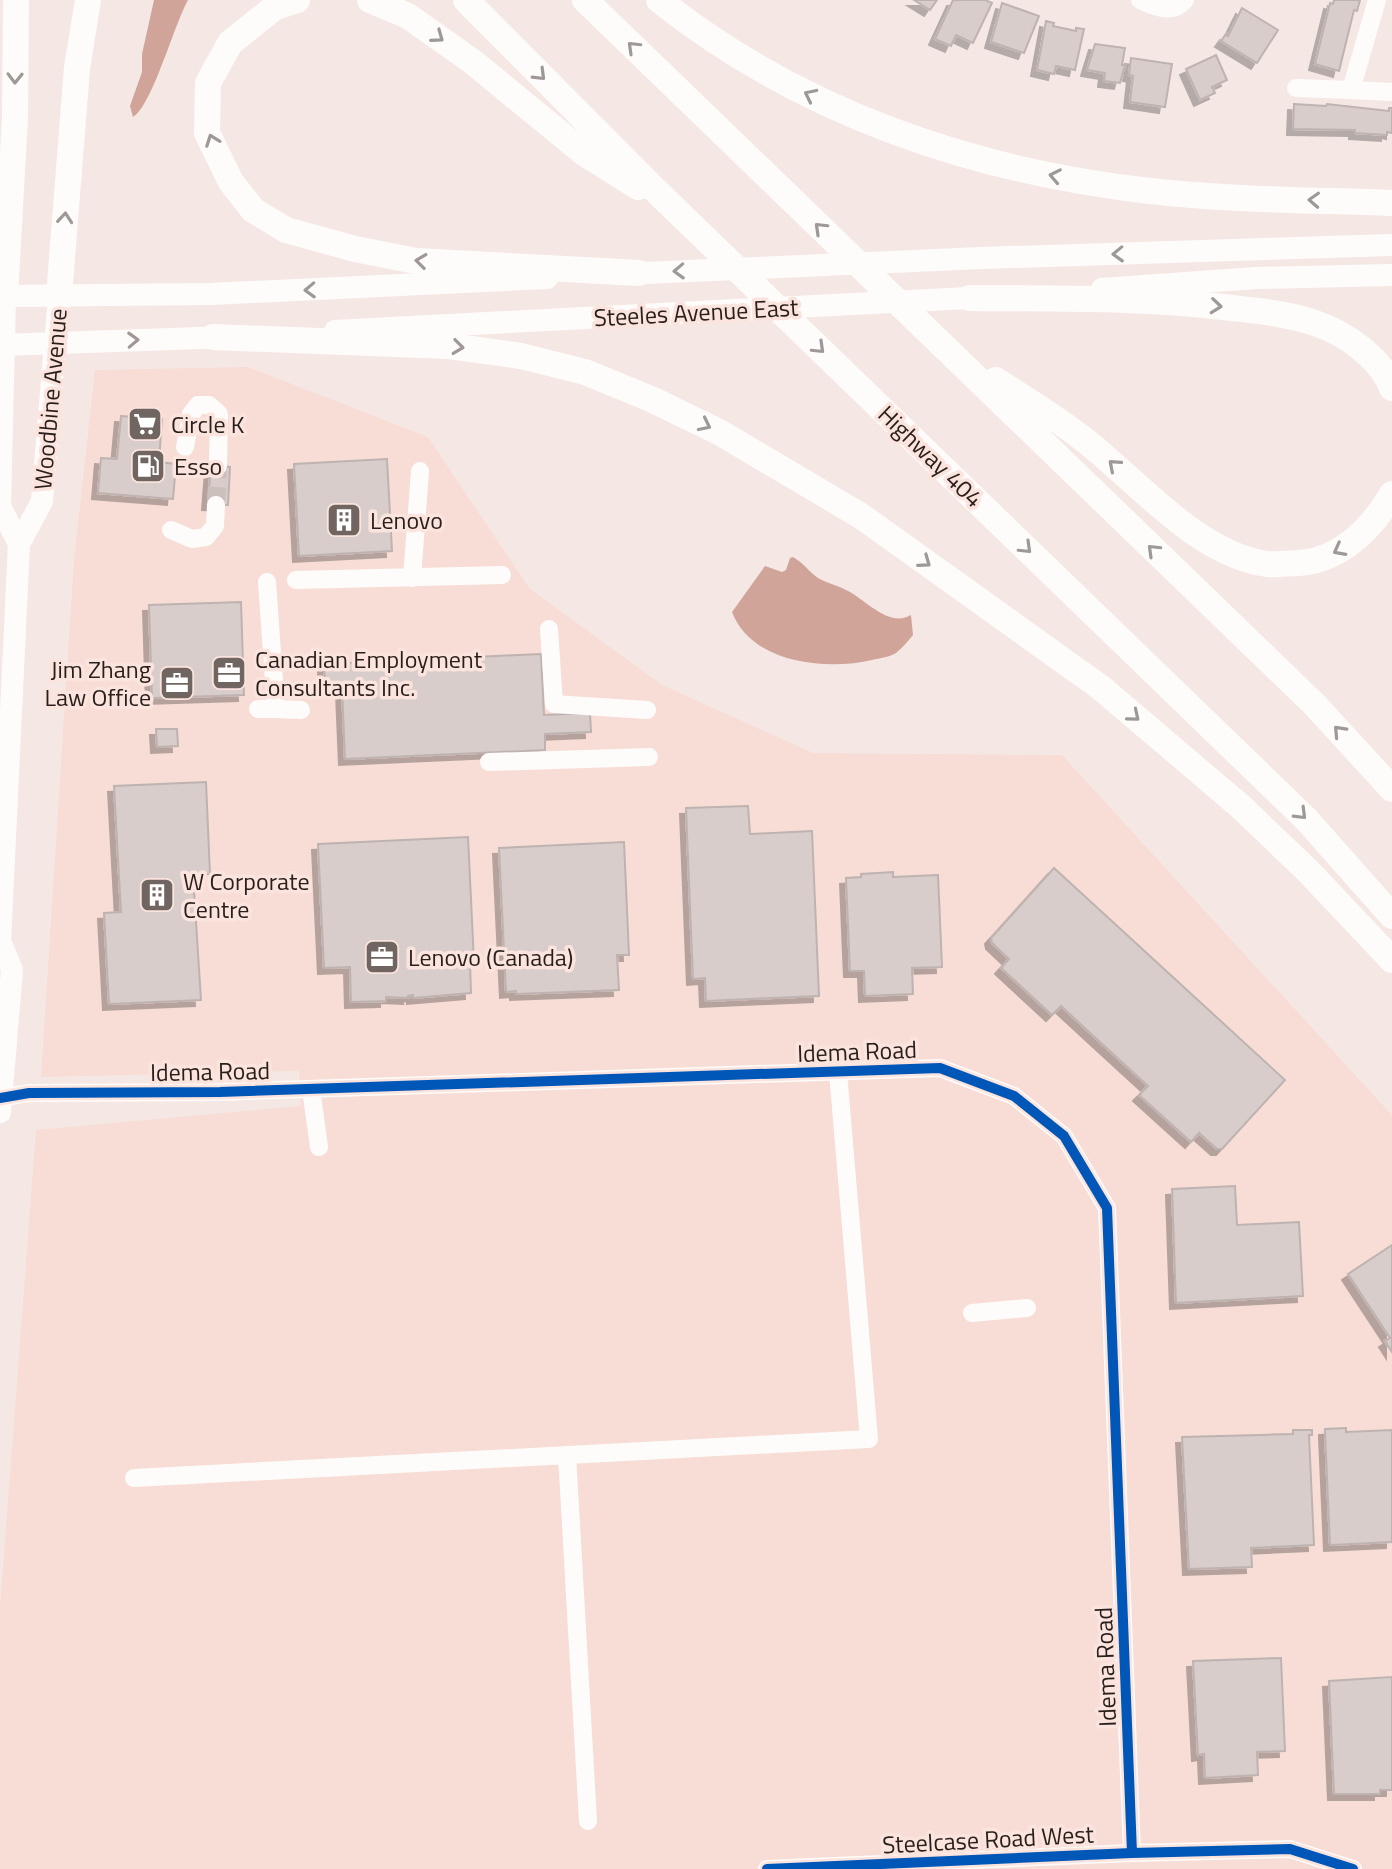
<svg xmlns="http://www.w3.org/2000/svg" width="1392" height="1869" viewBox="0 0 1392 1869" font-family="'Titillium Web',sans-serif">
  <style>
    .built { fill: #f7ddd5 }
    .water { fill: #d0a498 }
    .building { fill: #d8cdca; stroke: #beb3b0; stroke-width: 2; filter: url(#shadow) }
    .lines { fill: none; stroke-linecap: round; stroke-linejoin: round }
    .minor-tunnel { stroke: #ccc0bc; stroke-width: 18; stroke-dasharray: 18 9; stroke-linecap: butt }
    .minor { stroke: #fefcfb; stroke-width: 18 }
    .major { stroke: #fefcfb; stroke-width: 22 }
    .highway { stroke: #fefcfb; stroke-width: 26 }
    .cycleway-casing { stroke: #fbe4de; stroke-width: 15 }
    .cycleway { stroke: #0057b8; stroke-width: 10 }
    .oneway { stroke: #9e9896 }
    .labels { text-anchor: middle; dominant-baseline: central; stroke-width: 7; stroke-linejoin: round; paint-order: stroke }
    .street-label { font-size: 24px; fill: #281e1b; stroke: #fbe4de }
    .poi-label { font-size: 24px; fill: #281e1b; stroke: #fbe4de; text-anchor: start }
  </style>
  <defs>
    <filter id="shadow"><feDropShadow dx="-6" dy="6" stdDeviation="0" flood-color="#0004"/></filter>
  </defs>
  <rect width="100%" height="100%" fill="#f5e8e4"/>
  <path class="built" d="M248,367L428,437L529,588L662,685L813,753L1062,755L1390,1113L1392,1116V1869H0V1607L36,1130L301,1106L299,1071L41,1077L74,560L95,370Z"/>
  <path class="water" d="M154,0H188C174,25 152,106 133,117L130,106L142,72V54Z
    M793,557C804,563 809,572 818,578C827,583 839,586 848,591C866,600 889,628 911,615L913,635C908,641 902,648 896,653C890,657 880,658 872,660C826,671 751,663 732,612L765,566L782,572L786,570L790,558Z"/>
  <path class="building" d="M914,0H937L930,10Z
    M953,0H985L992,3L973,43L956,35L951,46L935,39Z
    M1334,0H1360L1357,11L1354,10L1339,71L1315,64L1330,3L1333,4Z
    M1002,3L1039,16L1024,53L991,42Z
    M1242,8L1278,30L1257,63L1221,41L1226,34L1228,36Z
    M1046,21L1054,23L1053,26L1076,31V28L1084,29L1075,70L1056,66L1054,74L1037,70Z
    M1095,44L1125,48L1122,65H1125L1120,83L1104,81L1105,73L1087,70Z
    M1216,55L1227,80L1212,87L1215,93L1200,100L1186,69Z
    M1131,58L1172,64L1165,107L1130,102L1133,76L1129,75Z
    M1294,104L1326,106L1327,104L1389,111V108H1392V133L1387,132V135L1355,133V130L1293,129Z
    M121,416L162,419L159,462L176,464L173,499L98,493L101,458L117,459Z
    M387,459L392,551L299,556L294,464Z
    M211,465L230,467L228,505L208,504Z
    M241,602L244,695L152,698L149,605Z
    M541,654L544,715L590,713L591,732L545,734V750L345,759L342,688L325,689L324,664Z
    M156,729H177L178,746L157,747Z
    M206,782L210,874L193,875L201,1000L109,1004L104,913L121,912L114,786Z
    M748,806L750,834L812,831L819,996L706,1001L705,978L693,979L686,808Z
    M468,837L474,962H470L471,993L413,998V995L408,996L409,998L386,997V1001L351,1002L350,967L324,968L318,844Z
    M624,842L629,955H617L619,990L516,994V991L506,992L499,848Z
    M1054,868L1285,1080L1222,1149H1217L1199,1133L1191,1142L1139,1095L1148,1086L1100,1042L1061,1006L1052,1015L1001,968L1009,959L992,943L991,938Z
    M893,872V877L938,875L942,967L912,968L913,994L865,996L864,971H850L846,878L861,877V874Z
    M1235,1186L1237,1225L1299,1222L1303,1296L1176,1303L1172,1189Z
    M1392,1245V1352L1385,1341L1390,1338L1348,1274Z
    M1346,1428V1432L1392,1430V1542L1330,1545L1325,1432V1429Z
    M1293,1430H1312V1435H1309L1314,1545L1251,1548L1252,1567L1189,1569L1182,1437L1293,1434Z
    M1281,1658L1285,1751L1257,1752L1258,1775L1205,1778L1204,1754L1198,1755L1193,1661Z
    M1392,1677V1790H1380V1794H1334L1329,1681Z"/>
  <g class="lines">
    <path class="minor-tunnel" d="M216,505L218,466"/>
    <path class="minor" d="M1140,0C1156,7 1172,15 1185,0
      M1377,0L1351,90L1392,92
      M1296,88L1351,90
      M185,447L191,414L198,405H209L219,414L218,466
      M171,530L192,539L206,537L215,526L216,505
      M412,578L420,471
      M296,580L502,575
      M549,629L554,704L647,710
      M258,709H276L267,582
      M276,709L301,710
      M489,762L649,757
      M311,1089L319,1147
      M0,1098L29,1093L220,1092L940,1068L1014,1096L1064,1136L1107,1208L1132,1853
      M972,1313L1027,1308
      M567,1455L588,1821
      M134,1478L869,1439L838,1072
      M767,1869L1132,1853L1290,1849L1353,1869"/>
    <path class="major" d="M622,274L981,258L1392,245
      M1102,289L1256,278L1392,275
      M0,296L211,294L547,278
      M5,296L0,506L19,544
      M335,331L987,297
      M0,345L229,337
      M0,1112L12,970L0,941L19,544L42,501L59,296"/>
    <path class="highway" d="M297,0L275,7L230,43L208,83L207,133L231,182L253,210L286,230L355,249L416,261L639,273
      M370,0L408,16L473,62L584,153L638,187
      M466,0L652,187L1306,819L1392,916
      M585,0L1315,705L1392,789
      M659,0C800,112 972,171 1150,191C1230,200 1312,200 1392,203
      M5,296L15,118L16,0
      M59,296L77,68L88,0
      M970,298C1057,299 1145,297 1232,308C1259,311 1289,314 1315,323C1345,333 1381,358 1392,388
      M213,337L449,346L521,356L585,372L651,399L719,432L861,516L1100,687L1240,806L1308,871L1392,960
      M996,380C1025,399 1055,417 1082,438C1137,480 1196,554 1267,564C1277,565 1288,563 1298,563C1339,561 1372,529 1392,494"/>
    <g class="cycleway-casing">
      <path id="cycleway" d="M0,1098L29,1093L220,1092L940,1068L1014,1096L1064,1136L1107,1208L1132,1853
        M767,1869L1132,1853L1290,1849L1353,1869"/>
    </g>
    <use href="#cycleway" class="cycleway"/>
  </g>
  <defs><path id="oneway-chevron" d="M-2-3.5L2.5 0L-2 3.5" fill="none" stroke-width="1.6" stroke-linecap="round" stroke-linejoin="round" transform="scale(2)"/></defs>
  <g class="oneway">
    <use href="#oneway-chevron" transform="translate(438 37) rotate(36)"/>
    <use href="#oneway-chevron" transform="translate(633 47) rotate(-136)"/>
    <use href="#oneway-chevron" transform="translate(540 75) rotate(45)"/>
    <use href="#oneway-chevron" transform="translate(15 78) rotate(91)"/>
    <use href="#oneway-chevron" transform="translate(810 95) rotate(-154)"/>
    <use href="#oneway-chevron" transform="translate(212 140) rotate(-110)"/>
    <use href="#oneway-chevron" transform="translate(1055 176) rotate(-169)"/>
    <use href="#oneway-chevron" transform="translate(1314 200) rotate(-177)"/>
    <use href="#oneway-chevron" transform="translate(65 218) rotate(-85)"/>
    <use href="#oneway-chevron" transform="translate(820 228) rotate(-136)"/>
    <use href="#oneway-chevron" transform="translate(1118 254) rotate(178)"/>
    <use href="#oneway-chevron" transform="translate(421 261) rotate(-173)"/>
    <use href="#oneway-chevron" transform="translate(679 271) rotate(178)"/>
    <use href="#oneway-chevron" transform="translate(310 290) rotate(178)"/>
    <use href="#oneway-chevron" transform="translate(1216 306) rotate(6)"/>
    <use href="#oneway-chevron" transform="translate(133 340) rotate(-2)"/>
    <use href="#oneway-chevron" transform="translate(458 347) rotate(7)"/>
    <use href="#oneway-chevron" transform="translate(819 348) rotate(44)"/>
    <use href="#oneway-chevron" transform="translate(705 425) rotate(26)"/>
    <use href="#oneway-chevron" transform="translate(1114 465) rotate(-139)"/>
    <use href="#oneway-chevron" transform="translate(1026 548) rotate(44)"/>
    <use href="#oneway-chevron" transform="translate(1153 550) rotate(-136)"/>
    <use href="#oneway-chevron" transform="translate(1339 550) rotate(152)"/>
    <use href="#oneway-chevron" transform="translate(925 562) rotate(36)"/>
    <use href="#oneway-chevron" transform="translate(1134 716) rotate(40)"/>
    <use href="#oneway-chevron" transform="translate(1339 731) rotate(-133)"/>
    <use href="#oneway-chevron" transform="translate(1301 814) rotate(45)"/>
  </g>
  <defs>
    <g id="supermarket-square" transform="scale(1.8)"><rect x="-9" y="-9" width="18" height="18" rx="4" fill="#706561" stroke="#fbe4de"/><path d="M-6-5.5h2.5l.6 2H6L4.5 2H-2.5L-4.4-4H-6ZM-1.5 3.2a1.3 1.3 0 1 0 .1 0ZM3 3.2a1.3 1.3 0 1 0 .1 0Z" fill="#fff"/></g>
    <g id="fuel-square" transform="scale(1.8)"><rect x="-9" y="-9" width="18" height="18" rx="4" fill="#706561" stroke="#fbe4de"/><path d="M-5.5-6h7V0h2V4h1.3V-2.5L3-4.5l.8-.8L6-3V5H2.5V1h-1V6h-7ZM-4.2-4.7v3.2H.2V-4.7Z" fill="#fff"/></g>
    <g id="building-square" transform="scale(1.8)"><rect x="-9" y="-9" width="18" height="18" rx="4" fill="#706561" stroke="#fbe4de"/><path d="M-4-6H4V6H1V3H-1V6H-4ZM-2.5-4.3h1.7v1.8h-1.7ZM.8-4.3h1.7v1.8H.8ZM-2.5-1h1.7V.8h-1.7ZM.8-1h1.7V.8H.8Z" fill="#fff"/></g>
    <g id="office-square" transform="scale(1.8)"><rect x="-9" y="-9" width="18" height="18" rx="4" fill="#706561" stroke="#fbe4de"/><path d="M-6-3h4V-5.5h4V-3h4V5H-6ZM-1-4.5V-3h2v-1.5ZM-6 0V1H6V0Z" fill="#fff"/></g>
  </defs>
  <g fill-rule="evenodd">
    <use href="#supermarket-square" x="145" y="424"/>
    <use href="#fuel-square" x="148" y="466"/>
    <use href="#building-square" x="344" y="520"/>
    <use href="#office-square" x="229" y="673"/>
    <use href="#office-square" x="177" y="683"/>
    <use href="#building-square" x="157" y="895"/>
    <use href="#office-square" x="382" y="957"/>
  </g>
  <g class="labels">
    <g class="street-label">
      <text transform="translate(696 312) rotate(-3)">Steeles Avenue East</text>
      <text transform="translate(50 399) rotate(-85)">Woodbine Avenue</text>
      <text transform="translate(931 456) rotate(44)">Highway 404</text>
      <text transform="translate(857 1051) rotate(-2)">Idema Road</text>
      <text transform="translate(210 1071) rotate(-1)">Idema Road</text>
      <text transform="translate(1105 1667) rotate(-92)">Idema Road</text>
      <text transform="translate(988 1839) rotate(-3)">Steelcase Road West</text>
    </g>
    <g class="poi-label">
      <text x="171" y="424">Circle K</text>
      <text x="174" y="466">Esso</text>
      <text x="370" y="520">Lenovo</text>
      <text x="255" y="659">Canadian Employment<tspan x="255" dy="28">Consultants Inc.</tspan></text>
      <text x="151" y="669" text-anchor="end">Jim Zhang<tspan x="151" dy="28">Law Office</tspan></text>
      <text x="183" y="881">W Corporate<tspan x="183" dy="28">Centre</tspan></text>
      <text x="408" y="957">Lenovo (Canada)</text>
    </g>
  </g>
</svg>
